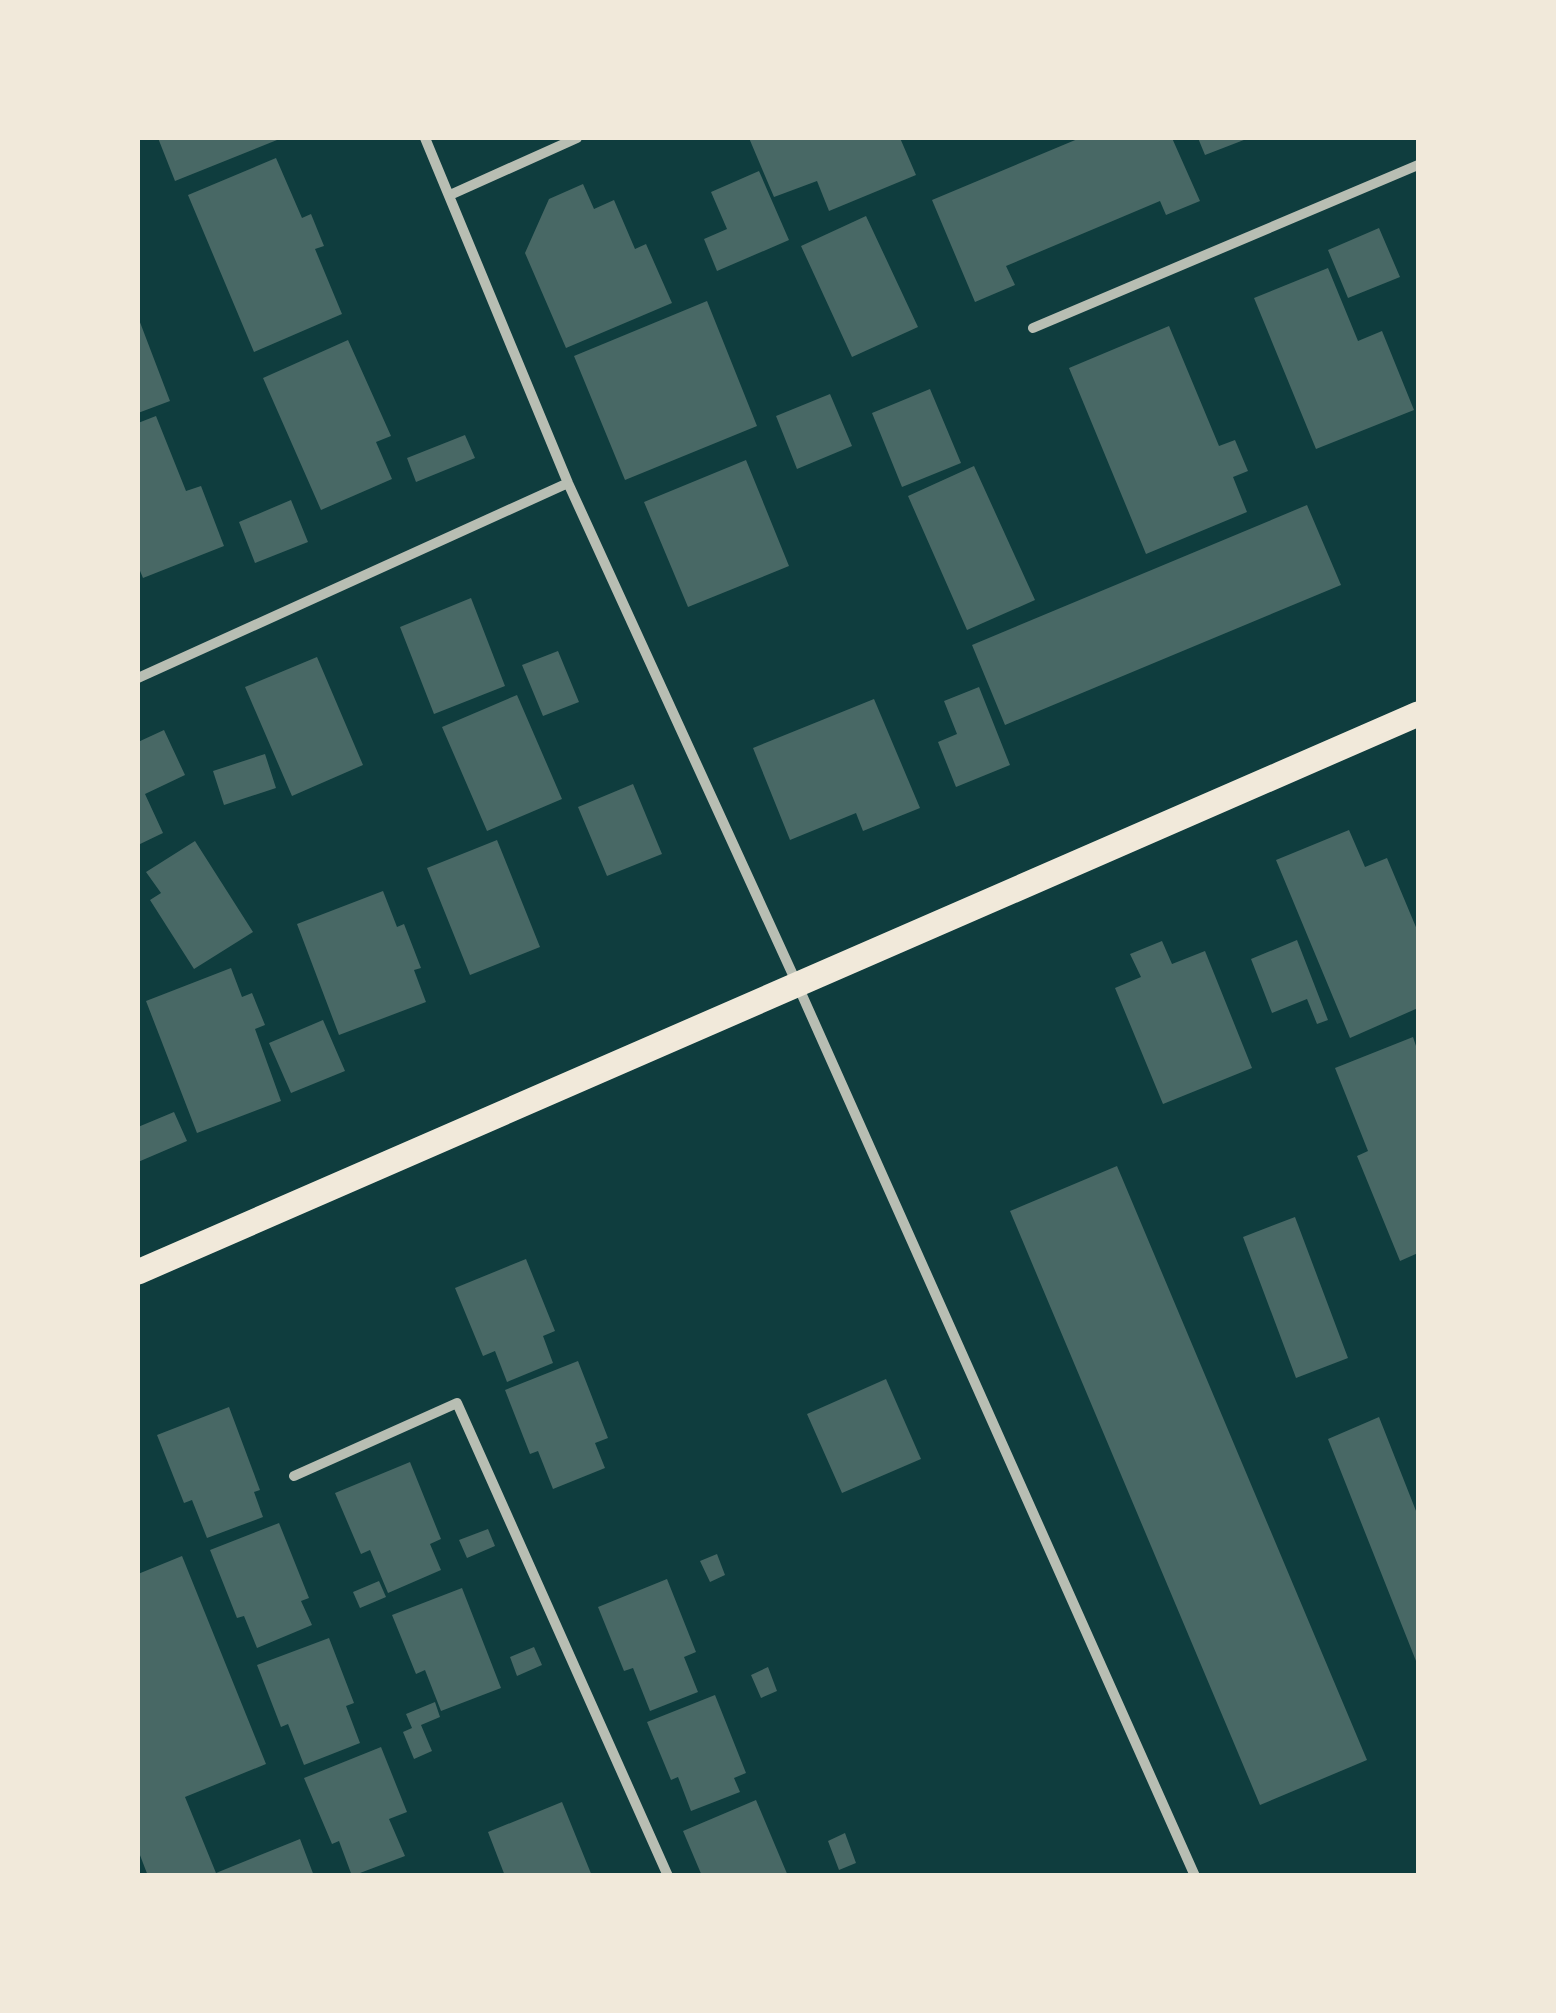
<svg xmlns="http://www.w3.org/2000/svg" width="1556" height="2013" viewBox="0 0 1556 2013" font-family="Barlow,sans-serif">
  <style>
    .building { fill: #486865 }
    .lines { fill: none; stroke-linecap: round; stroke-linejoin: round }
    .minor { stroke: #b8beb3; stroke-width: 10 }
    .primary { stroke: #f1e9da; stroke-width: 25 }
  </style>
  <rect width="100%" height="100%" fill="#0f3d3e"/>
  <path class="building" d="M158,138H282L175,181Z
    M749,138H900L916,175L829,211L817,181L774,197Z
    M1080,138H1172L1200,201L1166,215L1160,201L1006,266L1015,285L975,302L932,200Z
    M1198,138H1249L1205,155Z
    M276,158L302,218L311,214L324,246L315,249L342,314L254,352L188,195Z
    M759,171L789,240L717,271L704,239L727,229L711,192Z
    M583,184L594,209L614,200L635,249L646,244L672,303L566,348L525,253L549,199Z
    M866,216L918,327L852,357L801,246Z
    M1379,228L1400,277L1348,298L1328,250Z
    M1328,268L1358,341L1382,331L1414,410L1316,449L1254,298Z
    M707,301L757,426L625,480L574,356Z
    M138,317L170,401L138,413Z
    M1169,326L1219,446L1235,440L1248,471L1233,477L1247,512L1146,554L1069,368Z
    M348,340L391,436L376,442L392,479L321,510L263,378Z
    M930,389L961,463L902,487L872,413Z
    M830,394L852,446L797,469L776,416Z
    M156,416L186,491L201,486L224,546L143,578L138,566V423Z
    M465,435L475,458L416,482L407,458Z
    M746,460L789,566L688,607L644,502Z
    M974,466L1035,600L967,630L908,496Z
    M291,500L308,542L255,563L239,522Z
    M1307,505L1341,585L1005,725L972,645Z
    M471,598L505,686L434,714L400,627Z
    M558,651L579,702L543,716L522,665Z
    M317,657L363,765L292,796L245,687Z
    M979,687L1010,765L956,787L938,742L957,734L944,701Z
    M517,695L562,799L487,831L442,727Z
    M874,699L920,808L863,831L856,813L790,840L753,748Z
    M164,730L185,775L145,794L163,833L138,845V742Z
    M265,754L276,788L224,805L213,771Z
    M633,784L662,854L607,876L578,807Z
    M1349,830L1365,867L1387,858L1418,932V1008L1350,1038L1276,860Z
    M497,840L540,947L470,975L427,868Z
    M195,841L253,932L194,969L150,900L161,893L146,872Z
    M383,891L397,927L404,924L421,968L414,970L426,1002L339,1035L297,924Z
    M1297,940L1328,1020L1317,1024L1307,999L1272,1013L1251,959Z
    M1162,941L1172,964L1205,951L1252,1068L1163,1104L1115,988L1141,977L1130,954Z
    M231,968L242,997L252,993L265,1025L255,1029L281,1101L197,1133L146,1001Z
    M323,1020L345,1071L291,1093L269,1043Z
    M1413,1037L1418,1052V1253L1400,1261L1357,1156L1368,1151L1335,1068Z
    M174,1112L187,1141L138,1162V1127Z
    M1117,1166L1367,1760L1260,1805L1010,1211Z
    M1295,1217L1348,1358L1296,1378L1243,1237Z
    M526,1259L555,1331L543,1336L553,1363L507,1382L495,1351L483,1356L455,1288Z
    M578,1361L608,1438L595,1443L605,1468L553,1489L538,1451L530,1454L505,1390Z
    M886,1379L921,1459L842,1493L807,1414Z
    M229,1407L260,1490L254,1492L263,1517L207,1538L192,1500L184,1503L157,1435Z
    M1379,1417L1418,1516V1666L1328,1439Z
    M410,1462L441,1539L430,1544L441,1570L388,1593L370,1550L361,1554L335,1493Z
    M279,1523L309,1598L301,1601L312,1625L257,1648L244,1616L237,1618L210,1550Z
    M488,1529L495,1546L467,1558L459,1540Z
    M717,1554L725,1575L710,1582L700,1561Z
    M182,1556L266,1764L185,1797L216,1873L300,1839L314,1876H148L138,1850V1574Z
    M667,1579L696,1652L684,1657L698,1692L650,1711L633,1668L624,1671L598,1607Z
    M379,1581L386,1597L360,1608L353,1592Z
    M462,1588L501,1688L441,1711L425,1670L416,1674L392,1615Z
    M329,1638L354,1703L346,1706L360,1743L304,1765L288,1724L281,1727L257,1665Z
    M534,1647L542,1665L517,1676L510,1657Z
    M768,1667L777,1691L761,1698L751,1675Z
    M715,1695L746,1773L734,1778L740,1792L691,1811L678,1777L671,1780L647,1722Z
    M435,1702L440,1717L421,1725L432,1751L414,1759L403,1732L412,1728L406,1714Z
    M381,1747L407,1812L389,1819L405,1856L352,1876L339,1841L332,1844L304,1778Z
    M756,1800L788,1876H702L683,1831Z
    M562,1802L592,1876H505L488,1832Z
    M845,1833L856,1863L839,1870L828,1841Z"/>
  <g class="lines">
    <path class="minor" d="M425,138L568,483L798,986L1195,1876
      M450,195L577,138
      M1033,328L1418,165
      M138,678L568,483
      M294,1476L457,1403L668,1876"/>
    <path class="primary" d="M138,1272L1418,714"/>
  </g>
  <rect width="1556" height="2013" fill="none" stroke="#f1e9da" stroke-width="280"/>
</svg>
